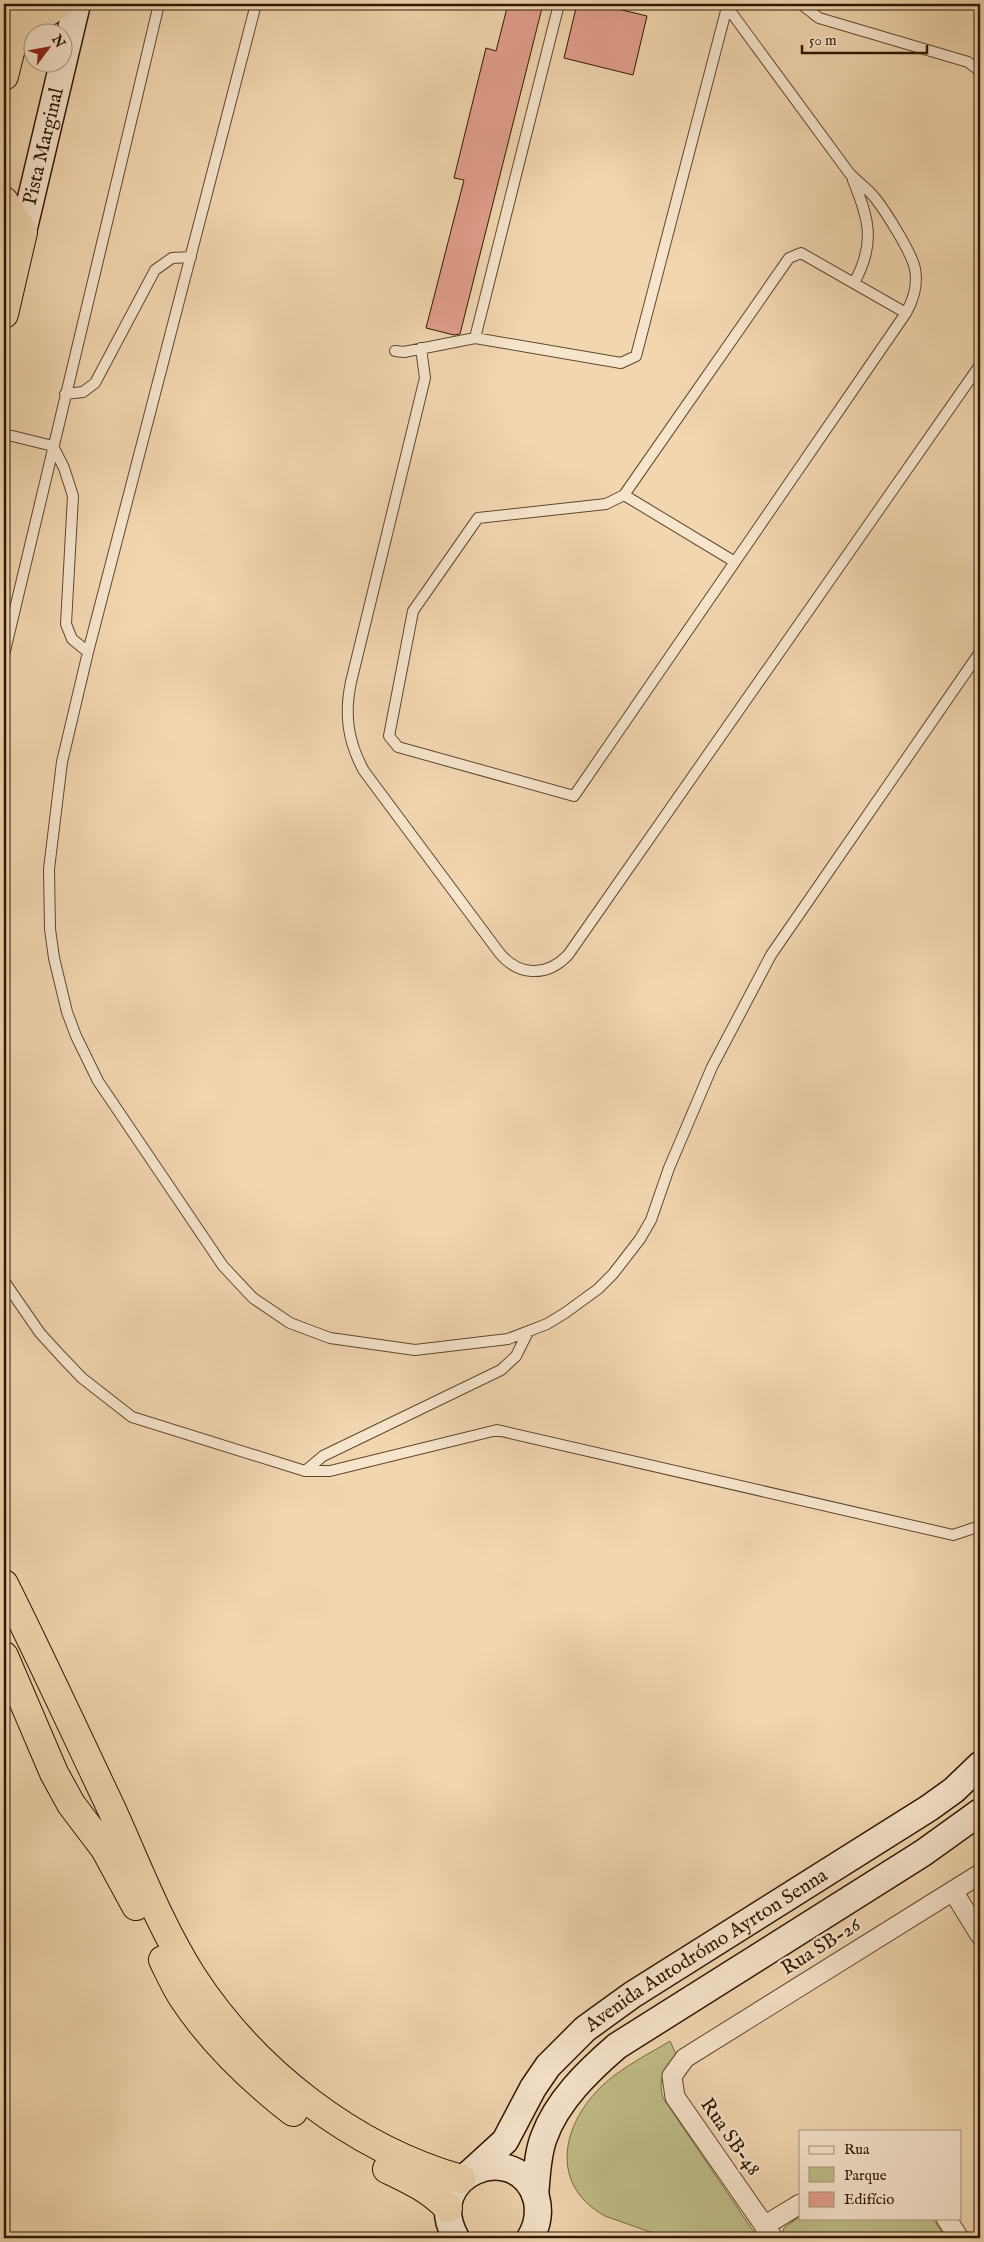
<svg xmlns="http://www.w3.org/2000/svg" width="984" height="2242" viewBox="0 0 984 2242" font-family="'IM FELL English',serif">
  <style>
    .green { fill: #bfbc88; stroke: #776a44 }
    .building { fill: #e29f8d; stroke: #2f1800 }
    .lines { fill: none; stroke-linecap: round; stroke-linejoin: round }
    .lane-casing { stroke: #60482c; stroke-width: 12 }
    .street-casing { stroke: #60482c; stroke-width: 21 }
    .secondary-casing { stroke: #2f1800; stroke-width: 29 }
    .highway-casing { stroke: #2f1800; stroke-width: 30 }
    .lane { stroke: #f6e4cc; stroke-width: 10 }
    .street { stroke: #f6e4cc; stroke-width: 19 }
    .secondary { stroke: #f6e4cc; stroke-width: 26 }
    .highway { stroke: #f1d6b0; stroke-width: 28 }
    .labels { text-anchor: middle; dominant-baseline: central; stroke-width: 5; stroke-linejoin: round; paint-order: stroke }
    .street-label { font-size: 20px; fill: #2f1800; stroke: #f6e4cc }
  </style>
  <rect width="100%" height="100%" fill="#f1d6b0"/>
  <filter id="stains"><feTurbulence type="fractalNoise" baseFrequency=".004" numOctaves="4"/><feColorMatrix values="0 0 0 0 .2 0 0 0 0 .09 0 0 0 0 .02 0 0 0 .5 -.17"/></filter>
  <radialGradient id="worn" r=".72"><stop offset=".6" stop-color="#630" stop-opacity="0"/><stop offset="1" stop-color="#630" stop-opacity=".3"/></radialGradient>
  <path class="green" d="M670,2041L677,2056C663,2067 658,2081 663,2098L758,2238H667L605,2216C542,2181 566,2111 615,2075C632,2062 652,2052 670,2041Z
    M800,2216V2218H933L945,2238H781L784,2228Z"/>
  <path class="building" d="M508,4H543L460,334L454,335L426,328L464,180L454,178L486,48L496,51Z
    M577,4H597L647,16L633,75L564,58Z"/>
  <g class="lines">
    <g class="lane-casing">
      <path id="lane" d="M256,4L88,652L62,762L49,869L50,929L54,958L67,1012L76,1036L98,1081L223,1266L253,1298L290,1323L330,1338L415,1350L508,1339L547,1324L565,1313L598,1289L613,1274L640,1239L651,1220L669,1168L712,1067L771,955L980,652
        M725,4L850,174C858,182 868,189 875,198C886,212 912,253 915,269C918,285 914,299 906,313L574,796L398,747L389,736L413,611L478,518L606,504L624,495L789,258L801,253L906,313
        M801,4L819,18L968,62L980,71
        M853,180C869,219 876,243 854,283
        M475,338L621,363L636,356L727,7
        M421,348L425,378L351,682C344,715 348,742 364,771L498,951C517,976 546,978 568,955L980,365
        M395,351L404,352L475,338L559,4
        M65,394L83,392L95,383L155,270L172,258L191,257
        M4,434L53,446L64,468L73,496L66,624L72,639L88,652
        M624,495L735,562
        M4,655L159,4
        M4,1281L40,1333L61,1356L82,1378L132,1417L305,1471H330L497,1430L953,1535L980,1526
        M305,1471L323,1456L501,1370L516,1356L528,1332"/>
    </g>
    <g class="street-casing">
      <path id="street" d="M953,1891L980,1935
        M946,2218L959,2238
        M764,2226L800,2204
        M773,2238L675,2097L672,2076L685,2058L980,1874"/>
    </g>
    <g class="secondary-casing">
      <g id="secondary">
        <path id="s1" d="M23,232L77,4"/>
        <path id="s2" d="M470,2173L505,2141L533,2088L548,2066L585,2029L632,1995L929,1808L954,1790L980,1765"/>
        <path d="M535,2195C537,2176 537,2155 544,2137C557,2101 588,2071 617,2046L923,1853L980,1812"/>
        <path d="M456,2238C420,2174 516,2137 536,2197C540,2212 538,2225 530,2238"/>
      </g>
    </g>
    <g class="highway-casing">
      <path id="highway" d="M16,32L60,4
        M4,76L22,4
        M4,201L23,232L4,314
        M4,1584C41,1658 76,1734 112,1810C137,1865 159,1924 192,1976C253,2070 352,2148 461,2179
        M4,1656L54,1773L71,1804L105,1849L136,1906
        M163,1960C169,1972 175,1986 183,1998C212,2042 252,2080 293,2112
        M387,2169C410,2180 430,2189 448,2208"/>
    </g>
    <use href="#lane" class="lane"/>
    <use href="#street" class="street"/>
    <use href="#secondary" class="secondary"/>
    <use href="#highway" class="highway"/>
  </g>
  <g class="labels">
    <g class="street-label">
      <text stroke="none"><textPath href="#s1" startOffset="88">Pista Marginal</textPath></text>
      <text transform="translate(821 1947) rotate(-32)">Rua SB-26</text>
      <text stroke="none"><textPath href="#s2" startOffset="331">Avenida Autodrómo Ayrton Senna</textPath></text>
      <text transform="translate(730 2137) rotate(55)">Rua SB-48</text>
    </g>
  </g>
  <rect width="984" height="2242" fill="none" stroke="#f1d6b0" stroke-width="20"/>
  <rect x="5" y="5" width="974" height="2232" fill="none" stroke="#2f1800" stroke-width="2.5"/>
  <rect x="10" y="10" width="964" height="2222" fill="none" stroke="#2f1800"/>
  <rect x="799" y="2130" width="162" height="90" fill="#f6e4cc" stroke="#a6927a"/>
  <rect x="809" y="2146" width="25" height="8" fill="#f6e4cc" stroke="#a6927a"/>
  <text x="844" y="2154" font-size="15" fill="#2f1800">Rua</text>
  <rect x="809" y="2167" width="25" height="15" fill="#bfbc88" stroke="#a6927a"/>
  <text x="844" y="2180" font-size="15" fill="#2f1800">Parque</text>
  <rect x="809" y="2192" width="25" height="15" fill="#e29f8d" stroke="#a6927a"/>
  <text x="844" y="2204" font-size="15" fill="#2f1800">Edifício</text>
  <g transform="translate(48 48) rotate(58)"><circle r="24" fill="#f6e4cc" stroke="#a6927a"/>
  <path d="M0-4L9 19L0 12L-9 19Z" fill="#8f2418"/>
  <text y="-8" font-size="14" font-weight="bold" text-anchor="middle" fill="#2f1800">N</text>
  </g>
  <path d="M802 45v8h125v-8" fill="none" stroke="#2f1800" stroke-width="2.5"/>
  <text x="809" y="45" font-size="15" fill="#2f1800" stroke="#f6e4cc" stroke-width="4" paint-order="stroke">50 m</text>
  <rect width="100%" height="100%" filter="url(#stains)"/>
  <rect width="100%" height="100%" fill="url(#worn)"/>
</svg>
